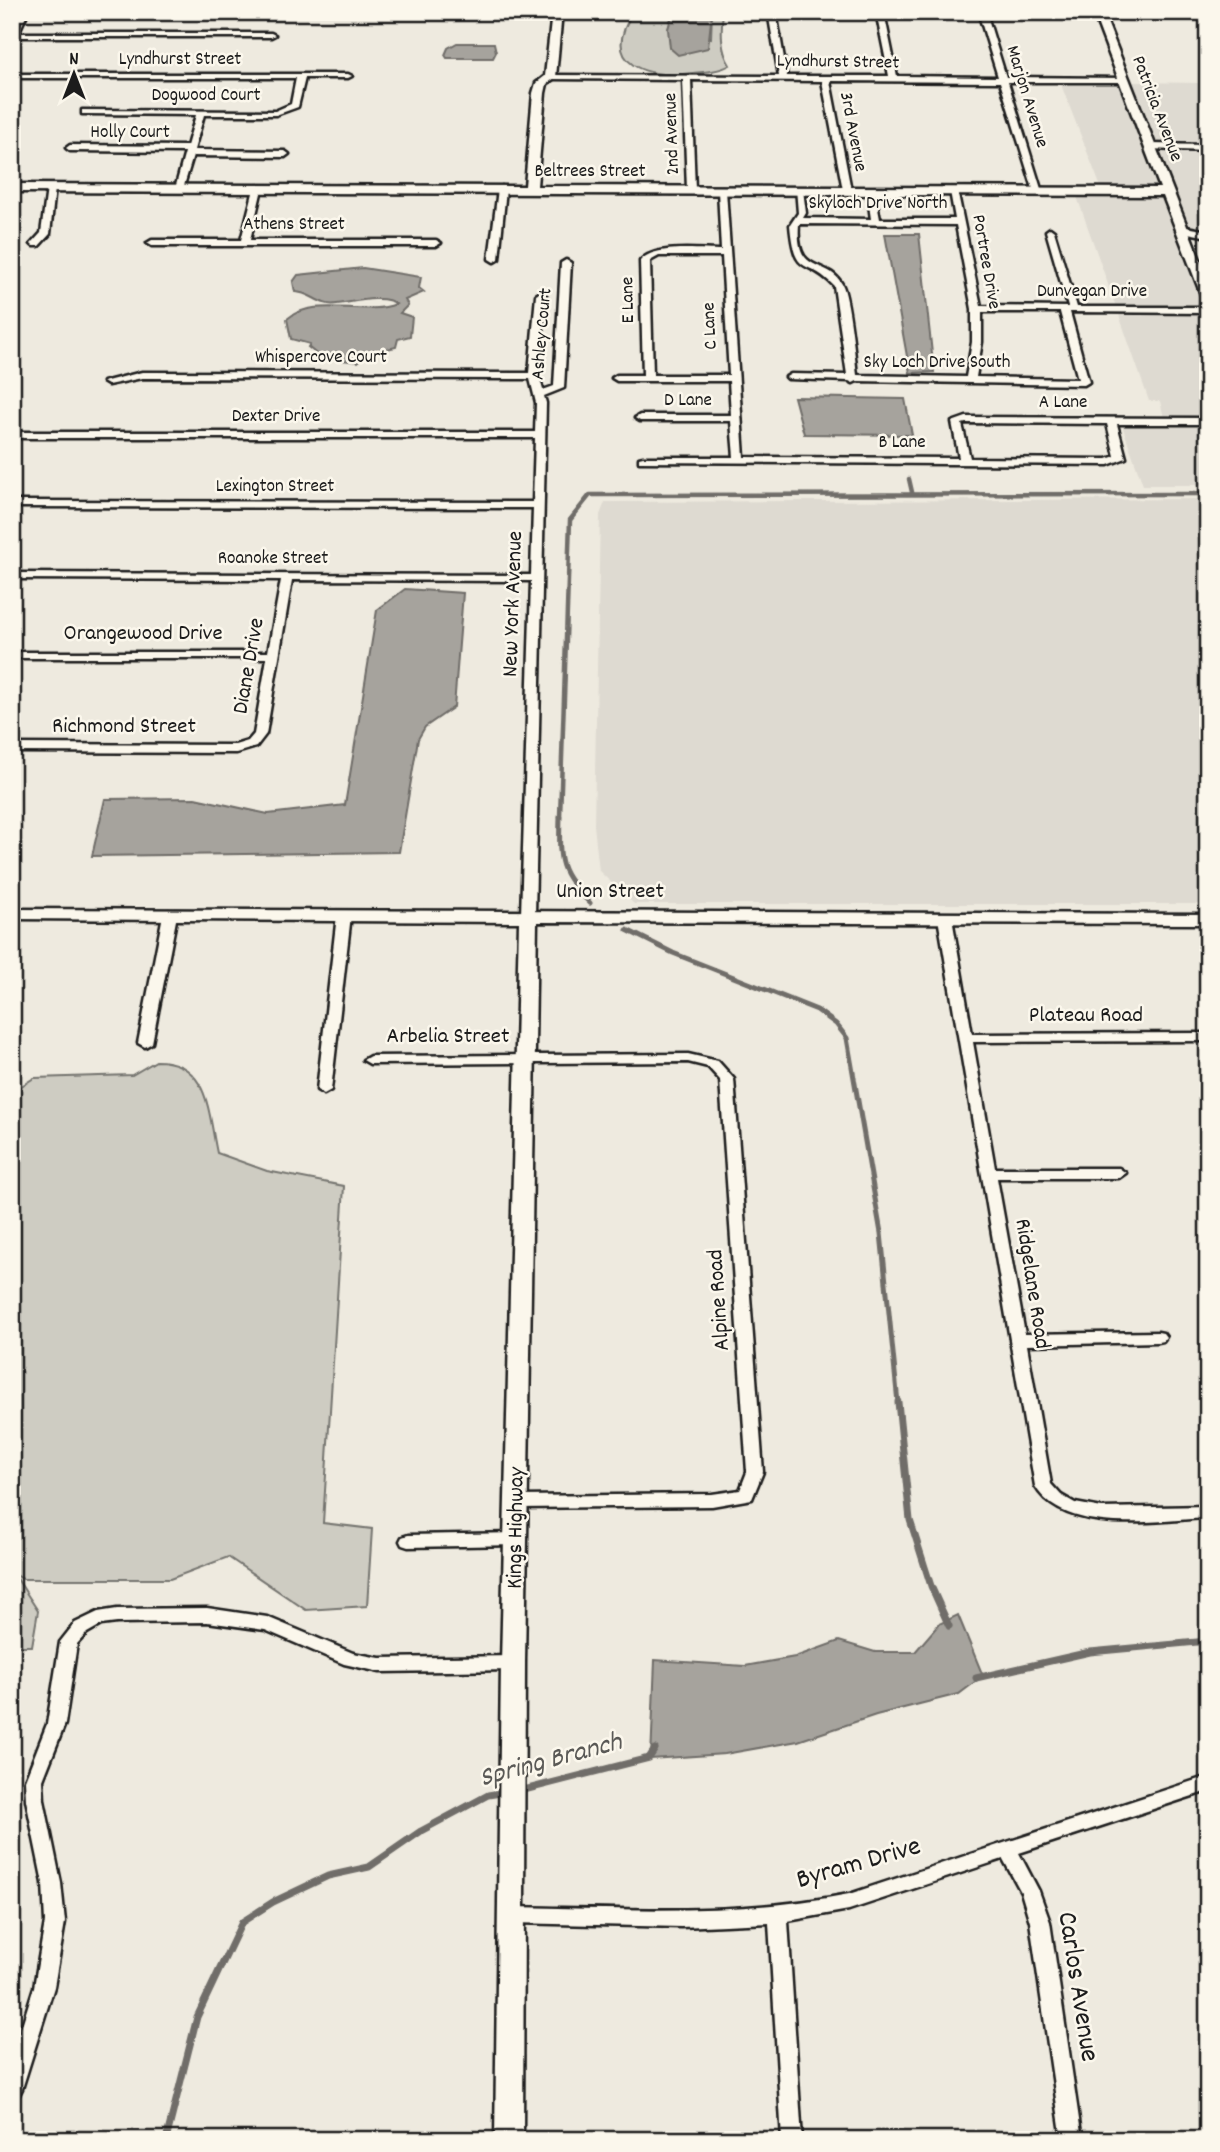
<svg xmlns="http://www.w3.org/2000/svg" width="1220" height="2152" viewBox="0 0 1220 2152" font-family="Dekko,sans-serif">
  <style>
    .built { fill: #dedad1 }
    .green { fill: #ceccc2; stroke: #75746f; stroke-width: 2 }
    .water { fill: #a6a39d; stroke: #6f6d69; stroke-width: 2 }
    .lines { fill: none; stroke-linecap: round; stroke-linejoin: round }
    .stream-far2 { stroke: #6f6d69; stroke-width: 4.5 }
    .stream-far1 { stroke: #6f6d69; stroke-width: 5 }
    .stream { stroke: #6f6d69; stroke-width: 7 }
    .minor-casing { stroke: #1c1c1c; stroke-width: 5 }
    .tertiary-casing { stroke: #1c1c1c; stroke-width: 5 }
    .minor { fill: #fbf7ec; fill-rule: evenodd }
    .tertiary { fill: #fbf7ec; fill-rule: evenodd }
    .labels { text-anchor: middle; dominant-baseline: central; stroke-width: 5; stroke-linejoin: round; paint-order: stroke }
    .far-street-label { font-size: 19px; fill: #1c1c1c; stroke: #fbf7ec }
    .street-label { font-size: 23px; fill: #1c1c1c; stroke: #fbf7ec }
    .near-water-label { font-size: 28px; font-style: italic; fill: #5a5956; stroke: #fbf7ec }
    .near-street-label { font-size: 28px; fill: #1c1c1c; stroke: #fbf7ec }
  </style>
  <rect width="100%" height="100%" fill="#eeeadf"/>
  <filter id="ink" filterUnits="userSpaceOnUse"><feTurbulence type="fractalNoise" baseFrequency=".0143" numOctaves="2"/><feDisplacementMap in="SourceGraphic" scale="14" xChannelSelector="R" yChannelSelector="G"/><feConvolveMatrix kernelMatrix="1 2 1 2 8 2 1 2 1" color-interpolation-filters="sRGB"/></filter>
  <g filter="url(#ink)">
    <path class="built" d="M1060,82H1121L1161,190H1102Z
      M1131,82L1202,83L1208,103V145H1154Z
      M1156,150H1208V230L1186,228Z
      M1076,194L1163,195L1206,307H1116Z
      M1118,312H1208V418H1164L1160,401H1149Z
      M1122,425H1208V485H1143Z
      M1208,499V904H634L599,871L594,825L600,515L605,502Z"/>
    <path class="green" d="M633,12H673L668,29L711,38L712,12H723C721,30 720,50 730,65C720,71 705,72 693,73C648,78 599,67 633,12Z
      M156,1061C209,1061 208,1112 217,1153L267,1171L344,1186L323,1523L372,1529L367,1606L306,1610L228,1557L170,1579H23L14,1574L38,1611L32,1646H12V1092L34,1078L132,1075Z"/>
    <path class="water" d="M673,12H712L708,48L678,55L670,48L668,29Z
      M457,43H494L496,52L493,58H447L445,55L448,48Z
      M885,234H919L934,372L910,373Z
      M363,268L421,277L419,288L424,292L405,300L408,305L400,313L412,317L410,336L398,339L396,347L361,355L358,362L342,360L335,354L320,357L308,347L310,344L291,339L287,319C316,295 363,317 396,304C385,294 353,302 337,304C320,307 311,292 295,292L293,282L298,275Z
      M794,397L905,399L912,435L804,434Z
      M405,589L463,593L454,707L425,727L418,739L399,852L92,856L105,799L195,798L268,814L345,805L377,610Z
      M958,1615L983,1676L959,1694L876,1715L798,1741L725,1754L651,1759L655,1660L745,1666L795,1657L839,1641L875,1652H915L939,1624Z"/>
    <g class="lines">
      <path class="stream-far2" d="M909,479L912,492
        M560,817L570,520L590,495L1208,494"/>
      <path class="stream-far1" d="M560,816C559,860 557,871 590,903
        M627,930L673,953L817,1010L836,1024L847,1038L881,1233L898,1403"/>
      <path class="stream" d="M898,1402L910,1520L931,1586L949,1626
        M976,1678L1090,1652L1208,1641
        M520,1791L649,1758L655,1749
        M166,2140L197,2017L242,1922L273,1902L328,1876L369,1867L421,1831L488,1795L507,1792"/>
      <g class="minor-casing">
        <path id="minor" d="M768,12H776L787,76H889L876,12H884L897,76L998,77L978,12H986L1006,77L1125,78L1129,80L1125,82H1008L1042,192L1038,195L1034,192L1000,82L830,81L851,190L847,193L843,190L822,81L691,80L695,190L691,193L687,190L683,80L550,79L546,77L550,75L779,76Z
          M12,33H271L275,35L271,37H13Z
          M12,74H348L352,76L348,78H305L298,107L276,115H204L194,150L285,151L289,154L285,157L193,156L183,189L179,192L175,189L185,152L70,151L66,148L70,145L187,146L196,115L85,114H82V110L275,111L291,104L296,78H12Z
          M1150,144L1208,145V151L1147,149L1146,147Z
          M51,185L55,188L50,234L39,246H33L31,244L41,233L47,188Z
          M258,186L262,189L250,240H436L441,243L436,246H152L147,243L152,240H241L254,189Z
          M502,186L506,189L499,259L494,262L489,259L498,189Z
          M722,187L726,190L744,457L959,458L952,422L966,417L1208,418V424H1117L1126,458L1108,465L639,462V458L643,457H734L731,421H640L635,418L640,415H731L729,381H617L612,378L617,375H643L640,261C654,244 700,250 721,250L718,190ZM659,256H722L729,375H653L650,261ZM966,423L1107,424L1115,456L1107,459L970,458L962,424Z
          M796,188L803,190L806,213L803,218L871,219L868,198L872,195L876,198L880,219H955L950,191L957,189L981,306L1068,307L1046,231L1050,228L1054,231L1077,307H1208V313L1070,312L1089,382L1084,385L857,381L853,383L849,381L788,379L786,377L791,374L847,375L834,286C806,256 795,280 790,225L798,213ZM799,224L956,225L972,309V342L966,377L857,375C855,357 849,296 842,284C827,257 795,277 799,224ZM982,312H1060L1078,379L976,377L982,342Z
          M1181,226L1208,231V237L1178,231L1177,229Z
          M566,260L571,263L564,388L544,396L546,403L535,916L533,919L528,920L521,916L531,581L292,580L266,734L256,747L236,753L12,752V744L235,745L248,741L254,734L267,658H12V652H268L281,580L12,579V573L531,575L533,508L12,507V501L533,502L535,438H12V432H535L536,403L530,379L142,378L108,385L103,382L142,372L529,373L536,295L541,292L546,295L539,376L543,390L554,386L561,263Z
          M170,911L177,915L152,1043L145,1047L138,1043L163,915Z
          M344,911L351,915L331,1090L324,1094L317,1090L337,915Z
          M945,914L952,918L972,1034L1208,1033V1041L973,1042L995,1168H1119L1126,1173L1119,1178H997L1025,1334L1158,1332L1163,1333L1166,1337L1163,1341L1158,1342L1027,1345L1051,1484L1061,1495L1075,1503L1102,1508L1208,1506V1518C1158,1520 1064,1537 1035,1486L938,918Z
          M688,1054L718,1061L734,1079L763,1472L752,1499L712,1506L518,1508L512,1506L510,1502L512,1498L518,1496L712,1494L740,1490L747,1472L720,1080L708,1067L688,1062L370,1064L363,1060L370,1056Z
          M517,1533L523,1535L525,1539L523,1543L517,1545L408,1547L402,1545L400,1541L402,1537L408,1535Z
          M207,1608L267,1617L353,1653L380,1658L513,1656L519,1658L522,1663L519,1668L513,1670L380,1672L344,1664L265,1630L207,1622L117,1623L101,1625L87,1633L77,1644L65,1724L43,1780L44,1800L61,1883L65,1922L54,1987L22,2089L19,2095L12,2098V2057L34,1987L45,1922L43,1883L26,1800L25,1780L47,1724L60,1642L75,1623L98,1612L117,1609Z
          M1208,1776V1791L1019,1853L1039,1891L1050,1922L1082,2140H1062L1030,1922L1021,1892L1003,1859L849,1910L788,1921L802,2140H782L769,1923L681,1927L512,1923L505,1921L503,1915L505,1909L512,1907C625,1909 737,1916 849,1894Z"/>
      </g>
      <g class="tertiary-casing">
        <path id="tertiary" d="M18,12H28L17,36L12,39V24Z
          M552,12H562L556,77L547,84L545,93L537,186L1160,188L1093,12H1103L1208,280V301L1202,297L1163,196L12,192V184L525,186L533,93L536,83L545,76Z
          M12,909L1208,914V924L537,922L525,1663L523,2140H495L501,1663L519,922L12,919Z"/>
      </g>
      <use href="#minor" class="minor"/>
      <use href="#tertiary" class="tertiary"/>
    </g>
  </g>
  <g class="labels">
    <g class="far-street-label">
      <text x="180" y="60">Lyndhurst Street</text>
      <text transform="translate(838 63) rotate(1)">Lyndhurst Street</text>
      <text x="206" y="96">Dogwood Court</text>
      <text transform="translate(1026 97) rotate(73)">Marjon Avenue</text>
      <text transform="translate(1156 109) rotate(69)">Patricia Avenue</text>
      <text transform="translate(852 132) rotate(79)">3rd Avenue</text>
      <text x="130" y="133">Holly Court</text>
      <text transform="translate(673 134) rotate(-92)">2nd Avenue</text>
      <text x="590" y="172">Beltrees Street</text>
      <text x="878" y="204">Skyloch Drive North</text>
      <text x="294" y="225">Athens Street</text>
      <text transform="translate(985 262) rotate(80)">Portree Drive</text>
      <text x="1092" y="292">Dunvegan Drive</text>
      <text transform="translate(629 300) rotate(-91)">E Lane</text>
      <text transform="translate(711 326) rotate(-93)">C Lane</text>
      <text transform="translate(543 334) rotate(-85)">Ashley Court</text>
      <text x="321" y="358">Whispercove Court</text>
      <text x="937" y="363">Sky Loch Drive South</text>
      <text x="688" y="401">D Lane</text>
      <text x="1063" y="403">A Lane</text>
      <text x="276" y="417">Dexter Drive</text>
      <text x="902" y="443">B Lane</text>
      <text x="275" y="487">Lexington Street</text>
      <text x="273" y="559">Roanoke Street</text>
    </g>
    <g class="street-label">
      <text transform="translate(514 604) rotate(-88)">New York Avenue</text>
      <text x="143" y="634">Orangewood Drive</text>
      <text transform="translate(250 666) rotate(-80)">Diane Drive</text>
      <text x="124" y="727">Richmond Street</text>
      <text x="610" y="892">Union Street</text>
      <text x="1086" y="1016">Plateau Road</text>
      <text x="448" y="1037">Arbelia Street</text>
      <text transform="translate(1031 1284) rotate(81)">Ridgelane Road</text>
      <text transform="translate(720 1300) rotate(-94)">Alpine Road</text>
      <text transform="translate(517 1528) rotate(-89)">Kings Highway</text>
    </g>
    <g class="near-water-label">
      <text transform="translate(551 1762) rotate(-15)">Spring Branch</text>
    </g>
    <g class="near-street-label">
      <text transform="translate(859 1865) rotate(-16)">Byram Drive</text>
      <text transform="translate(1076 1987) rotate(81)">Carlos Avenue</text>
    </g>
  </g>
  <rect width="1220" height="2152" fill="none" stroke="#fbf7ec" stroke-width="42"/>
  <rect x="21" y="21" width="1178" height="2110" fill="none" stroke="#1c1c1c" stroke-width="2.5" filter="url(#ink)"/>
  <g transform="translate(74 74)" stroke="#fbf7ec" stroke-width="5" paint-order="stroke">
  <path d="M0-5L12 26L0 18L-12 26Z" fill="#1c1c1c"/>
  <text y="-10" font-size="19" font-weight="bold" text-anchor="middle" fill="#1c1c1c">N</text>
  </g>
</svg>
